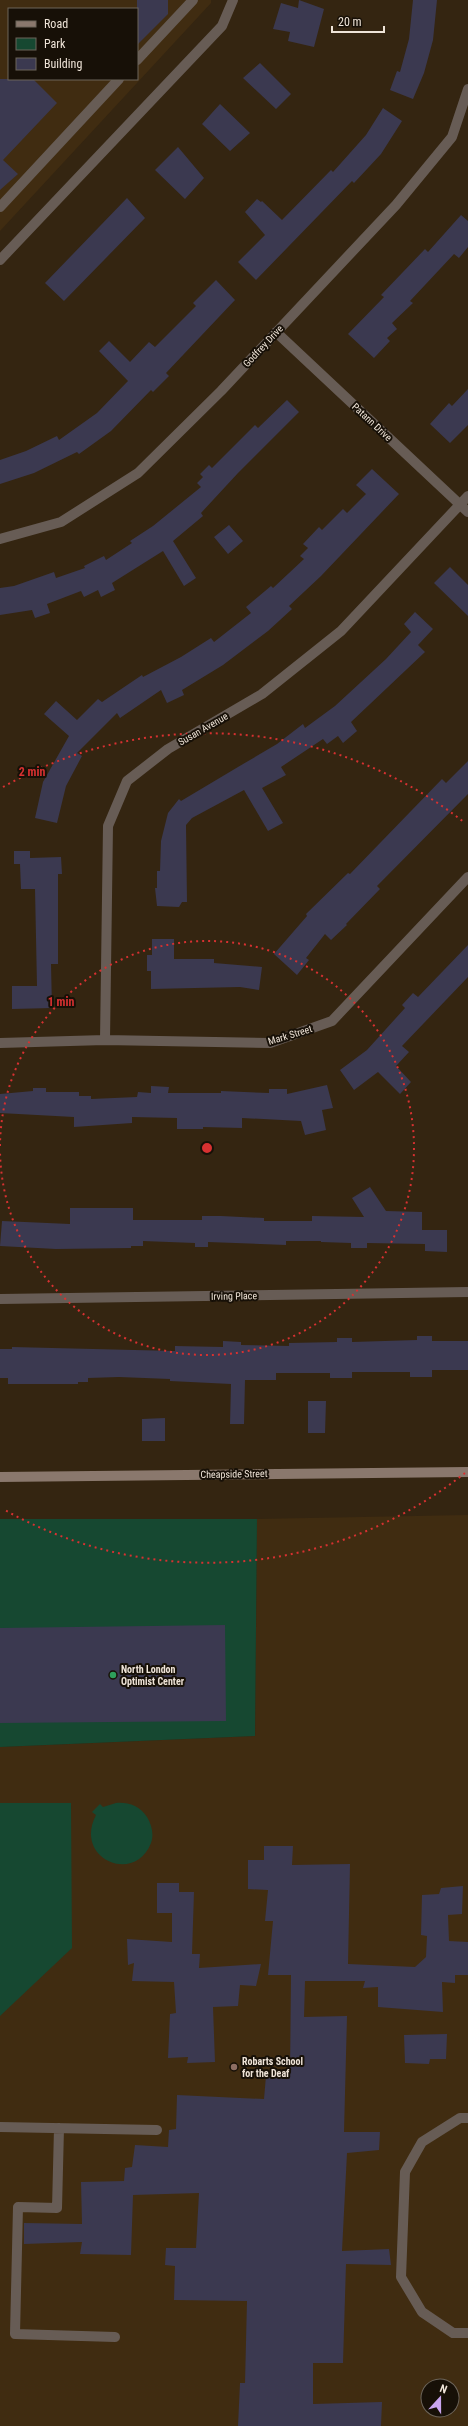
<svg xmlns="http://www.w3.org/2000/svg" width="468" height="2426" viewBox="0 0 468 2426" font-family="'Roboto Condensed',sans-serif">
  <style>
    .built { fill: #402c11; fill-rule: evenodd }
    .green { fill: #164831 }
    .building { fill: #3b3950 }
    .lines { fill: none; stroke-linecap: round; stroke-linejoin: round }
    .lane { stroke: #675c55; stroke-width: 10 }
    .street { stroke: #675c55; stroke-width: 10 }
    .secondary { stroke: #8a786d; stroke-width: 10 }
    .ring { fill: none; stroke: #d73131; stroke-width: 2; stroke-dasharray: 2 4 }
    .leisure-dot { fill: #2e9e5b; stroke: #171007; stroke-width: 1.5 }
    .education-dot { fill: #8d6e63; stroke: #171007; stroke-width: 1.5 }
    .labels { text-anchor: middle; dominant-baseline: central; stroke-width: 4; stroke-linejoin: round; paint-order: stroke }
    .street-label { font-size: 10px; fill: #efe4d8; stroke: #171007 }
    .poi-label { font-size: 10px; font-weight: bold; fill: #efe4d8; stroke: #171007; text-anchor: start }
    .centre { fill: #d73131; stroke: #171007; stroke-width: 2 }
    .ring-label { font-size: 12px; text-anchor: middle; font-weight: bold; fill: #d73131; stroke: #171007; stroke-width: 4; stroke-linejoin: round; paint-order: stroke }
  </style>
  <rect width="100%" height="100%" fill="#342511"/>
  <path class="built" d="M0,0H211V3L0,231ZM9,9H137V79H9Z
    M468,1515V2426H0V1747L255,1736L257,1519ZM428,2386H452V2410H428Z"/>
  <path class="green" d="M0,1519H257L255,1736L0,1747Z
    M0,1803H71L72,1948L0,2016Z
    M116,1803C128,1802 140,1806 147,1817C152,1825 154,1835 151,1843C135,1885 73,1859 96,1815L92,1812L100,1804L103,1807Z"/>
  <path class="building" d="M137,0H168V14L137,45Z
    M299,0L324,9L314,47L288,41L290,32L273,29L281,3L298,8Z
    M413,0H437L433,40L424,73L413,99L390,90L397,71L400,72L409,39Z
    M260,63L291,94L276,109L243,78Z
    M0,79H33L57,103L3,160L18,174L0,190Z
    M220,104L250,133L230,151L202,124Z
    M383,108L402,121L381,154L354,183L352,181L256,280L238,262L265,235L245,212L257,199L261,202L262,201L282,220L331,170L333,172L366,135Z
    M178,147L204,178L185,199L155,170Z
    M127,198L145,218L64,301L45,283Z
    M461,215L468,221V247L459,258L454,254L410,301L413,303L392,323L397,329L387,338L390,341L374,358L348,334L384,297L381,295L425,249L428,252Z
    M216,280L235,300L166,373L169,376L153,392L151,390L111,431L79,454L77,452L34,473L0,484V460L26,451L57,436L59,440L97,413L128,381L99,351L109,341L130,362L149,342L155,347L196,306L193,303Z
    M468,389V425L450,443L430,424L449,403L452,406Z
    M287,400L299,412L238,473L201,513L203,516L173,541L196,578L184,586L163,551L112,583L115,590L101,597L98,590L84,597L81,591L47,604L50,613L35,618L32,610L0,615V588L14,586L54,572L56,578L85,568L84,566L104,556L106,560L132,543L130,541L153,526L201,487L197,483L203,477L200,474L209,465L212,468L255,425L258,428Z
    M372,469L399,494L321,576L289,606L292,609L268,631L223,665L182,690L184,695L167,703L161,690L120,718L117,713L77,753L82,756L66,786L57,823L35,818L43,782L69,736L44,714L56,701L77,720L98,699L102,702L142,675L143,677L181,657L211,638L214,642L251,613L246,607L271,586L273,588L304,559L300,556L308,548L303,544L319,527L322,530L343,509L347,513L366,494L356,485Z
    M229,525L243,541L228,554L214,537Z
    M450,567L468,585V616L434,583Z
    M415,612L433,629L418,645L425,652L351,722L357,731L343,743L338,736L327,744L323,739L281,767L286,775L262,788L283,823L268,831L244,790L192,818L186,825L187,902H182L179,907L157,906L155,888H157V871H160L161,841L168,813L179,799L181,801L238,767L277,744L303,724L305,728L335,706L386,659L411,632L404,624Z
    M468,761V794L377,886L380,889L346,924L347,925L331,940L325,934L306,958L309,960L297,975L274,954L307,916L306,914L348,873L350,874L442,779L446,783Z
    M14,851H30V858L61,857L62,874H58V964H51L52,1008L12,1009V986H37L35,889H21L20,864H14Z
    M152,939H174V959H214V963L262,967L259,990L240,987L151,989V971H147V955H152Z
    M468,945V977L402,1046L409,1052L396,1066L411,1082L400,1094L378,1072L354,1090L340,1070L367,1050L405,1008L402,1005L413,993L418,997Z
    M327,1085L333,1108L322,1110L326,1130L305,1135L301,1121L242,1118V1128L203,1127V1129H177V1118L132,1117V1123L74,1127V1117L0,1113V1094L33,1091V1088H46V1092H79V1096H91V1099L137,1097L138,1092L151,1093V1086L169,1087L168,1093H221V1091L269,1093V1089H287V1094Z
    M370,1187L386,1211L422,1212V1230H447V1252L425,1251V1244L367,1243V1248H351V1243L321,1242V1241H286V1245L208,1242V1247H195V1243L143,1241V1246H131V1248L56,1249L0,1246L2,1221L70,1224V1208H133V1220H202V1216H221L264,1218V1221H312V1216L364,1217L352,1198Z
    M417,1336H432V1341H468V1370H432V1377H410V1372H352V1378H330V1373H276V1380H245L244,1424H230L231,1384L170,1381V1379L119,1377L88,1378V1382H78V1384H8V1378H0V1349H12V1347L175,1351V1346L223,1347V1341L241,1342V1345L289,1346V1343L337,1342V1338H352V1342L417,1340Z
    M308,1401H326L325,1433H308Z
    M165,1418V1441H142V1419Z
    M225,1625L226,1721L0,1723V1628Z
    M264,1846H293L292,1865L350,1864L348,1964L415,1967L426,1957L427,1936L421,1935L422,1895L439,1894L441,1888L463,1886L462,1914L448,1915L449,1941L468,1942V1975H455V1983L442,1982L443,2012L378,2007V1987L363,1988L365,1981H305L304,2017L347,2016L344,2132H380L379,2150L347,2153L342,2251L389,2249L391,2265L346,2264L343,2363H313V2404L382,2402L381,2426H238L240,2383H245L247,2301L174,2300L175,2266L165,2265L166,2248H196L199,2193L133,2195L131,2255L80,2254L82,2242L24,2244V2223L82,2224L81,2182L124,2181L125,2168L132,2167L135,2145L168,2147L169,2130L176,2129L177,2095L264,2099L266,2076H290L291,1975H268L273,1921H265L268,1890L248,1889V1860H264Z
    M157,1883H179V1892H194L192,1954H200L199,1968L261,1964L256,1986L240,1985L238,2006L213,2007L215,2062L187,2063L188,2057L168,2058L170,2014L176,2013L174,1982L132,1981L134,1963L128,1965L127,1939L172,1942V1913H157Z
    M447,2034L446,2059H430L429,2064L405,2063L404,2035Z"/>
  <g class="lines">
    <path class="lane" d="M137,60L193,0
      M0,207L119,79
      M468,2118H460L422,2142L405,2172L401,2277L422,2312L453,2333H468
      M0,2127L157,2130
      M59,2128L57,2208L18,2207L15,2334L115,2337"/>
    <path class="street" d="M0,260L222,26L233,0
      M276,332L468,512
      M0,539L61,522L138,473L221,391L396,205L452,137L468,89
      M105,1040L108,826L127,781L168,749L262,694L341,631L468,496
      M0,1043L105,1040L270,1043L332,1021L468,877
      M0,1299L468,1292"/>
    <path class="secondary" d="M0,1477L468,1472"/>
  </g>
  <g class="ring">
    <path d="M0 1146A207 207 0 1 1 0 1150"/>
    <path d="M465 1473A415 415 0 0 1 3 1509M3 787A415 415 0 0 1 465 823"/>
  </g>
  <circle class="leisure-dot" cx="113" cy="1675" r="4"/>
  <circle class="education-dot" cx="234" cy="2067" r="4"/>
  <g class="labels">
    <g class="street-label">
      <text transform="translate(263 346) rotate(-47)">Godfrey Drive</text>
      <text transform="translate(372 422) rotate(43)">Patann Drive</text>
      <text transform="translate(203 729) rotate(-30)">Susan Avenue</text>
      <text transform="translate(290 1035) rotate(-17)">Mark Street</text>
      <text transform="translate(234 1296) rotate(-1)">Irving Place</text>
      <text transform="translate(234 1474) rotate(-1)">Cheapside Street</text>
    </g>
    <g class="poi-label">
      <text x="121" y="1669">North London<tspan x="121" dy="12">Optimist Center</tspan></text>
      <text x="242" y="2061">Robarts School<tspan x="242" dy="12">for the Deaf</tspan></text>
    </g>
  </g>
  <circle cx="207" cy="1148" r="6" class="centre"/>
  <g class="ring-label">
    <text x="32" y="776">2 min</text>
    <text x="61" y="1006">1 min</text>
  </g>
  <rect x="8" y="8" width="130" height="72" fill="#171007" stroke="#6d655b"/>
  <rect x="16" y="21" width="20" height="6" fill="#8a786d" stroke="#6d655b"/>
  <text x="44" y="28" font-size="12" fill="#efe4d8">Road</text>
  <rect x="16" y="38" width="20" height="12" fill="#164831" stroke="#6d655b"/>
  <text x="44" y="48" font-size="12" fill="#efe4d8">Park</text>
  <rect x="16" y="58" width="20" height="12" fill="#3b3950" stroke="#6d655b"/>
  <text x="44" y="68" font-size="12" fill="#efe4d8">Building</text>
  <g transform="translate(440 2398) rotate(21)"><circle r="19" fill="#171007" stroke="#6d655b"/>
  <path d="M0-3L7 15L0 10L-7 15Z" fill="#c9a5ee"/>
  <text y="-6" font-size="11" font-weight="bold" text-anchor="middle" fill="#efe4d8">N</text>
  </g>
  <path d="M332 26v6h52v-6" fill="none" stroke="#efe4d8" stroke-width="2"/>
  <text x="338" y="26" font-size="12" fill="#efe4d8" stroke="#171007" stroke-width="3" paint-order="stroke">20 m</text>
</svg>
